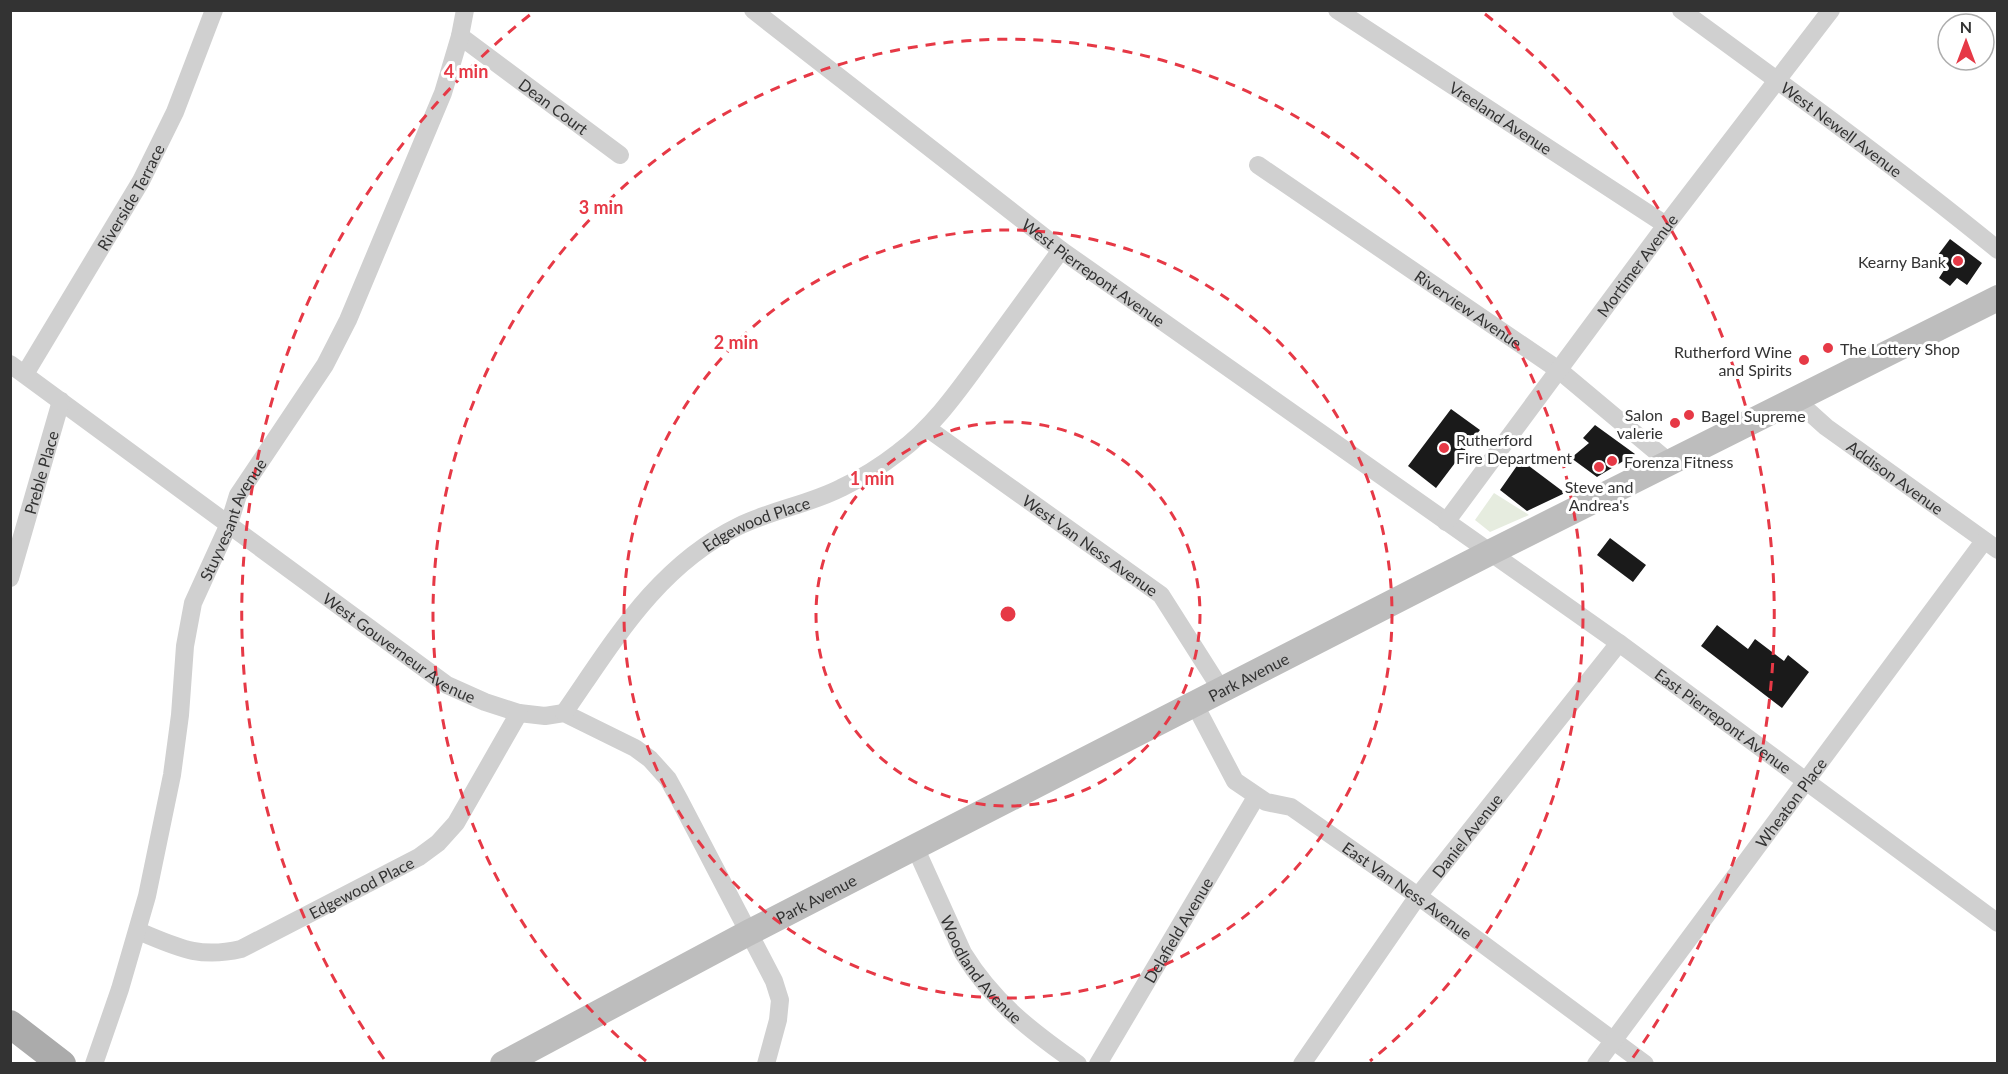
<svg xmlns="http://www.w3.org/2000/svg" width="2008" height="1074" viewBox="0 0 2008 1074" font-family="Lato,sans-serif">
  <style>
    .green { fill: #e6ecdf }
    .building { fill: #1a1a1a }
    .lines { fill: none; stroke-linecap: round; stroke-linejoin: round }
    .street { stroke: #d0d0d0; stroke-width: 18 }
    .secondary { stroke: #bdbdbd; stroke-width: 26 }
    .primary { stroke: #ababab; stroke-width: 28 }
    .ring { fill: none; stroke: #e63946; stroke-width: 3; stroke-dasharray: 10 8 }
    .poi-dot { fill: #e63946; stroke: #fff; stroke-width: 2 }
    .labels { text-anchor: middle; dominant-baseline: central; stroke-width: 6; stroke-linejoin: round; paint-order: stroke }
    .street-label { font-size: 16px; fill: #333; stroke: #fff }
    .poi-label { font-size: 16px; fill: #333; stroke: #fff; text-anchor: start }
    .centre { fill: #e63946; stroke: #fff; stroke-width: 3 }
    .ring-label { font-size: 18px; text-anchor: middle; font-weight: bold; fill: #e63946; stroke: #fff; stroke-width: 6; stroke-linejoin: round; paint-order: stroke }
  </style>
  <rect width="100%" height="100%" fill="#fff"/>
  <path class="green" d="M1494,493L1529,515L1490,532L1475,520Z"/>
  <path class="building" d="M1950,239L1982,263L1967,285L1957,278L1950,286L1939,278L1946,267L1935,259Z
    M1451,409L1480,430L1436,488L1408,466Z
    M1595,425L1635,454L1597,477L1571,458L1589,443L1583,438Z
    M1521,460L1565,493L1527,511L1500,490Z
    M1610,538L1646,565L1633,582L1597,555Z
    M1717,625L1748,649L1755,639L1784,661L1788,655L1809,672L1782,708L1701,646Z"/>
  <g class="lines">
    <g class="street">
      <path id="s1" d="M753,10L1061,250L1619,643L1998,923"/>
      <path id="s2" d="M1337,10L1666,225"/>
      <path id="s3" d="M1681,10C1788,88 1895,166 1998,250"/>
      <path id="s4" d="M460,36L620,155"/>
      <path id="s5" d="M1258,165L1560,371L1670,463"/>
      <path id="s6" d="M10,364L447,685L485,702L519,713L545,716L564,713L635,748L650,759L668,779L679,799L774,981L780,1000L778,1020L766,1064"/>
      <path id="s7" d="M25,374L141,181L175,112L214,10"/>
      <path id="s8" d="M1796,400L1826,427L1998,550"/>
      <path id="s9" d="M927,428L1161,595L1222,691"/>
      <path id="s10" d="M1446,522L1666,225L1831,10"/>
      <path id="s11" d="M10,578L61,401"/>
      <path id="s12" d="M1195,705L1235,781L1266,802L1291,807L1418,896L1645,1064"/>
      <path id="s13" d="M564,713C614,641 657,566 739,526C772,510 810,504 841,488C862,478 881,466 899,452C934,426 958,391 983,357C1009,321 1035,286 1061,250"/>
      <path id="s14" d="M915,847L963,953C994,1003 1031,1031 1078,1064"/>
      <path id="s15" d="M138,931C177,947 198,959 241,949L419,857L438,843L456,823L519,713"/>
      <path id="s16" d="M94,1064L120,989L147,896L172,775L180,715L185,646L193,603L229,524L238,495L325,365L348,320L443,93L460,36L465,10"/>
      <path id="s17" d="M1098,1064L1256,797"/>
      <path id="s18" d="M1302,1064L1418,896L1619,643"/>
      <path id="s19" d="M1596,1064L1984,541"/>
    </g>
    <path class="secondary" id="s20" d="M503,1064L748,933L915,847L1491,552L1998,298"/>
    <path class="primary" d="M10,1024L62,1064"/>
  </g>
  <g class="ring">
    <circle cx="1008" cy="614" r="192"/>
    <circle cx="1008" cy="614" r="384"/>
    <path d="M646 1061A575 575 0 1 1 1370 1061"/>
    <path d="M384 1059A767 767 0 0 1 531 14M1485 14A767 767 0 0 1 1632 1059"/>
  </g>
  <g class="poi-dot">
    <circle cx="1958" cy="261" r="6"/>
    <circle cx="1828" cy="348" r="6"/>
    <circle cx="1804" cy="360" r="6"/>
    <circle cx="1689" cy="415" r="6"/>
    <circle cx="1675" cy="423" r="6"/>
    <circle cx="1444" cy="448" r="6"/>
    <circle cx="1612" cy="461" r="6"/>
    <circle cx="1599" cy="467" r="6"/>
  </g>
  <g class="labels">
    <g class="street-label">
      <text stroke="none"><textPath href="#s4" startOffset="117">Dean Court</textPath></text>
      <text stroke="none"><textPath href="#s2" startOffset="196">Vreeland Avenue</textPath></text>
      <text stroke="none"><textPath href="#s3" startOffset="200">West Newell Avenue</textPath></text>
      <text stroke="none"><textPath href="#s7" startOffset="206">Riverside Terrace</textPath></text>
      <text stroke="none"><textPath href="#s10" startOffset="320">Mortimer Avenue</textPath></text>
      <text stroke="none"><textPath href="#s1" startOffset="430">West Pierrepont Avenue</textPath></text>
      <text stroke="none"><textPath href="#s5" startOffset="255">Riverview Avenue</textPath></text>
      <text stroke="none"><textPath href="#s11" startOffset="110">Preble Place</textPath></text>
      <text stroke="none"><textPath href="#s8" startOffset="126">Addison Avenue</textPath></text>
      <text stroke="none"><textPath href="#s16" startOffset="566">Stuyvesant Avenue</textPath></text>
      <text stroke="none"><textPath href="#s13" startOffset="276">Edgewood Place</textPath></text>
      <text stroke="none"><textPath href="#s9" startOffset="201">West Van Ness Avenue</textPath></text>
      <text stroke="none"><textPath href="#s6" startOffset="482">West Gouverneur Avenue</textPath></text>
      <text stroke="none"><textPath href="#s20" startOffset="840">Park Avenue</textPath></text>
      <text stroke="none"><textPath href="#s1" startOffset="1203">East Pierrepont Avenue</textPath></text>
      <text stroke="none"><textPath href="#s19" startOffset="326">Wheaton Place</textPath></text>
      <text stroke="none"><textPath href="#s18" startOffset="282">Daniel Avenue</textPath></text>
      <text stroke="none"><textPath href="#s15" startOffset="242">Edgewood Place</textPath></text>
      <text stroke="none"><textPath href="#s12" startOffset="292">East Van Ness Avenue</textPath></text>
      <text stroke="none"><textPath href="#s20" startOffset="354">Park Avenue</textPath></text>
      <text stroke="none"><textPath href="#s17" startOffset="156">Delafield Avenue</textPath></text>
      <text stroke="none"><textPath href="#s14" startOffset="140">Woodland Avenue</textPath></text>
    </g>
    <g class="poi-label">
      <text x="1946" y="261" text-anchor="end">Kearny Bank</text>
      <text x="1840" y="348">The Lottery Shop</text>
      <text x="1792" y="351" text-anchor="end">Rutherford Wine<tspan x="1792" dy="18">and Spirits</tspan></text>
      <text x="1663" y="414" text-anchor="end">Salon<tspan x="1663" dy="18">valerie</tspan></text>
      <text x="1701" y="415">Bagel Supreme</text>
      <text x="1456" y="439">Rutherford<tspan x="1456" dy="18">Fire Department</tspan></text>
      <text x="1624" y="461">Forenza Fitness</text>
      <text x="1599" y="486" text-anchor="middle">Steve and<tspan x="1599" dy="18">Andrea's</tspan></text>
    </g>
  </g>
  <circle cx="1008" cy="614" r="9" class="centre"/>
  <g class="ring-label">
    <text x="466" y="78">4 min</text>
    <text x="601" y="214">3 min</text>
    <text x="736" y="349">2 min</text>
    <text x="872" y="485">1 min</text>
  </g>
  <rect width="2008" height="1074" fill="none" stroke="#333333" stroke-width="24"/>
  <g transform="translate(1966 42)"><circle r="28" fill="#ffffff" stroke="#adadad" stroke-width="1.5"/>
  <path d="M0-4.5L10 22L0 15L-10 22Z" fill="#e63946"/>
  <text y="-9" font-size="16" font-weight="bold" text-anchor="middle" fill="#333333">N</text>
  </g>
</svg>
